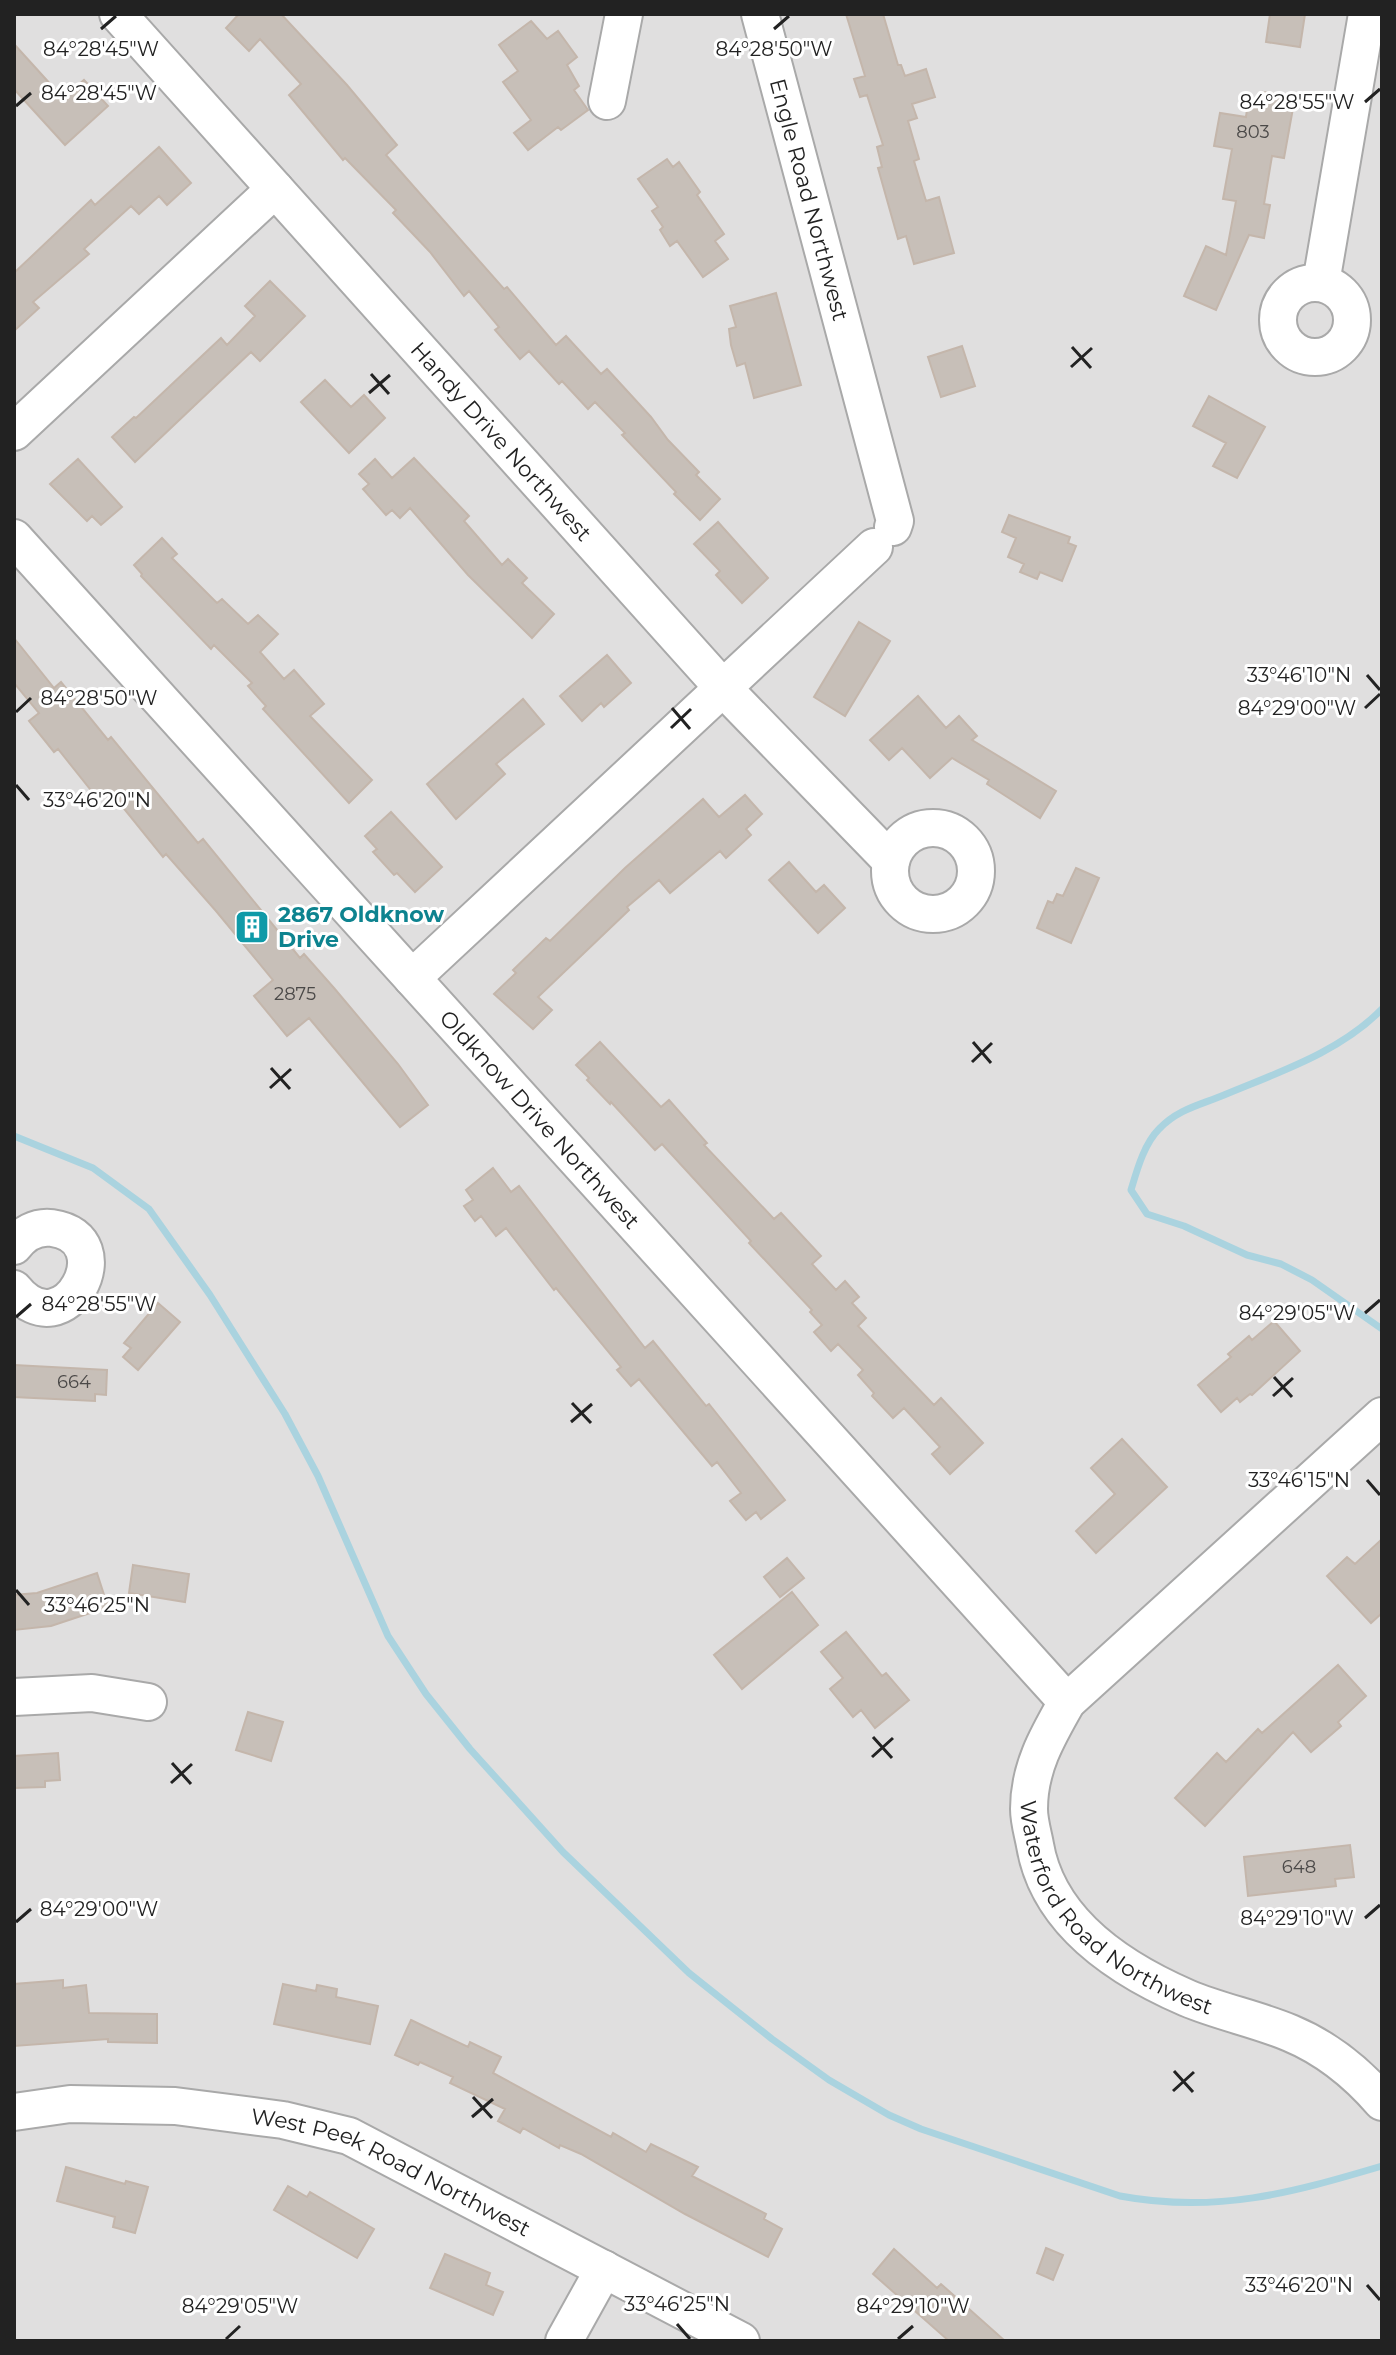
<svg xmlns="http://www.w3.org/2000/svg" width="1396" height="2355" viewBox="0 0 1396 2355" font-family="Montserrat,sans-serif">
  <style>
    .residential { fill: #e0dfdf }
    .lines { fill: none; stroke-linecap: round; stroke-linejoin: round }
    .stream { stroke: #aad3df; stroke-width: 7 }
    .building { fill: #c7bfb8; stroke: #c4b6ab; stroke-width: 2 }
    .minor-casing { stroke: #a9a9a9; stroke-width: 40 }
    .minor { stroke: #fff; stroke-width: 36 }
    .ticks { fill: none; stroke: #222; stroke-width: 3 }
    .labels { text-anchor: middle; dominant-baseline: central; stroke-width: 6; stroke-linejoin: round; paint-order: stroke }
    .number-label { font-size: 18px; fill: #4b4948 }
    .street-label { font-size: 22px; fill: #222; stroke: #fff }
    .culture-label { font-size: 22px; font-weight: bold; fill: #0d838f; stroke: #fff; text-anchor: start }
    .ticks-label { font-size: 20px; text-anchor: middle; fill: #222; stroke: #fff; stroke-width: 6; stroke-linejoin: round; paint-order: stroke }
  </style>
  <rect width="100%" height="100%" fill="#f2efe9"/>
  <path class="residential" d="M14,14H1382V2341H14Z"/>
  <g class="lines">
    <path class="stream" d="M1382,1009C1340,1052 1279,1072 1224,1095C1200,1105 1178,1109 1159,1129C1144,1144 1137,1170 1131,1190L1147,1214L1184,1226L1247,1255L1281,1264L1312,1280L1382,1329
      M14,1136L93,1168L149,1209L210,1295L285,1414L318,1476L388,1636L426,1694L470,1749L563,1852L689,1973L772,2039L829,2080L889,2115L921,2129L1120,2196C1216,2214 1291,2193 1382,2166"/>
  </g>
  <path class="building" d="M239,14H281L347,85L397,145L386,155L504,289L507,287L556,345L566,336L601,374L607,369L651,417L668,440L699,472L696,475L720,499L700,520L674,494L676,492L622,435L625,433L595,402L588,409L562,381L559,384L529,351L520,359L495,330L499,327L469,291L464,296L430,252L393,213L396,210L345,158L343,160L289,95L301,84L260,39L249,51L226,28Z
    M846,14H883L898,65H901L905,76L926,69L935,97L912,104L917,118L908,121L919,159L914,161L926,201L939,197L954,253L914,264L906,236L898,239L878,168L882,167L877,147L883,145L867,95L860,97L854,79L865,76Z
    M1270,14H1305L1300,47L1266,42Z
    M531,21L547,39L558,31L577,57L567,65L579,86L574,90L588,110L561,130L558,127L528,150L514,133L531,120L503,82L518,71L499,45Z
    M14,44L63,98L84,80L108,106L65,145L14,89Z
    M1263,92L1295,97L1284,158L1272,156L1264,204L1270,205L1264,238L1249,235L1216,310L1184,296L1206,246L1226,255L1236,201L1223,199L1232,149L1214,146L1220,113L1246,117L1248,102L1261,104Z
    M159,147L191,183L167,205L159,196L139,214L131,206L84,249L89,254L33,302L39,308L14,331V273L91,200L95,205Z
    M667,159L673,167L679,162L700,192L697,195L724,234L715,241L728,259L703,277L677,241L670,246L660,230L663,227L652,211L658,207L638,179Z
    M270,281L305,316L260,361L251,352L135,462L112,437L134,417L136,418L221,338L227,345L255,316L245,306Z
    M776,293L801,385L754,398L745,363L737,366L731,345L729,329L736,327L730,306Z
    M962,346L975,386L941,397L928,357Z
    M325,380L351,407L364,395L385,418L349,453L301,402Z
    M1209,396L1265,427L1237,478L1213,466L1226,443L1193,426Z
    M414,458L469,516L464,521L502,565L508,559L527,578L522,583L554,614L532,638L468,575L410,508L400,518L392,510L386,515L363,489L369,484L359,474L375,459L392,478Z
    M78,459L122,507L101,525L92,516L87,521L50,484Z
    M1009,515L1070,537L1068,543L1076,546L1062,581L1040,572L1037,579L1020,572L1024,564L1008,557L1016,538L1002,532Z
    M718,522L768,578L742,603L716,575L720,571L694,544Z
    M162,538L177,554L172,558L217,603L222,599L248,624L258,615L278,634L260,652L284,679L294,670L324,704L310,716L372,780L349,803L263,709L266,706L248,686L252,683L214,645L211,649L141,576L142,574L134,565Z
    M859,622L890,641L845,716L814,697Z
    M14,638L54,688L61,682L108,740L111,737L198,843L203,839L300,958L304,954L334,988L398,1064L428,1105L400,1127L309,1018L287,1036L254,996L273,980L216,911L166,854L163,857L109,790L98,799L58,749L54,752L29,721L39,713L14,683Z
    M607,655L631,683L604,707L601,703L582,721L560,696Z
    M918,696L946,728L959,716L977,736L972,740L1056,791L1040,818L987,784L989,780L952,758L930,778L902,748L889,760L870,740Z
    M523,699L544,724L496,764L505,774L456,819L427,784Z
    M745,795L762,814L746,829L751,835L726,858L720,851L670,893L659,880L627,907L629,910L538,997L552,1010L533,1029L494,994L516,973L513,970L546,938L550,941L625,868L703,799L719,817Z
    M391,812L442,867L415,892L397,873L394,875L373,852L377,849L365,836Z
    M789,862L816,892L824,885L845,908L818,933L769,880Z
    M1076,868L1099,878L1071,943L1037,928L1048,901L1053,903L1057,894L1063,896Z
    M600,1042L661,1107L669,1100L707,1143L704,1145L774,1219L781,1213L821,1256L812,1264L836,1290L845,1281L859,1297L852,1303L866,1318L858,1326L934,1405L941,1398L983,1443L950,1474L932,1454L940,1447L904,1408L893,1418L872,1396L874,1393L858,1375L863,1370L838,1344L831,1351L814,1332L822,1325L810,1312L812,1310L749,1243L751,1241L662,1144L655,1150L611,1102L610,1104L587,1080L589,1078L576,1065Z
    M493,1168L511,1192L519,1186L645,1348L653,1341L706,1406L709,1404L785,1500L761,1519L756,1512L746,1520L730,1501L741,1493L717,1462L712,1466L639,1379L631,1386L617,1370L621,1367L556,1288L554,1290L506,1228L496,1236L481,1216L475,1221L464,1206L473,1200L466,1190Z
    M158,1303L180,1322L138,1370L123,1357L131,1348L124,1343Z
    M1274,1321L1300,1351L1252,1395L1250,1394L1240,1402L1237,1398L1221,1412L1198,1385L1231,1357L1228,1354L1249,1336L1252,1340Z
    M14,1365L107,1370L106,1395L95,1394V1401L14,1397Z
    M1122,1439L1167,1487L1096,1553L1076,1531L1115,1494L1091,1468Z
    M1382,1539V1613L1371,1623L1327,1576L1347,1557L1355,1564Z
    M787,1558L804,1578L780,1597L764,1577Z
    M133,1565L189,1574L185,1602L129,1593Z
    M97,1573L108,1607L51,1626L14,1630V1595L37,1593Z
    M792,1592L818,1625L742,1689L714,1655Z
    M846,1632L882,1676L886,1673L909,1700L875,1728L861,1710L853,1717L830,1689L843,1678L821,1652Z
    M1338,1665L1366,1696L1338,1722L1341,1726L1311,1752L1293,1732L1205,1826L1175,1798L1217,1753L1226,1762L1258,1729L1262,1733Z
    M248,1712L283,1722L271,1761L236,1750Z
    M58,1753L60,1780L45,1781V1787L14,1788V1756Z
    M1350,1845L1354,1877L1335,1879L1336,1886L1248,1896L1244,1857Z
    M63,1980V1988L86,1985L89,2013L157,2014V2043L108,2042V2039L14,2046V1984Z
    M283,1984L316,1991L317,1985L337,1989L336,1997L378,2006L370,2044L274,2024Z
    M411,2020L468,2047L470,2042L501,2057L493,2073L611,2137L613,2133L646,2152L651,2144L698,2167L692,2176L766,2214L764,2219L782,2229L768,2257L685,2214L581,2154L560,2145L559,2148L523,2128L520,2133L498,2121L505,2109L450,2083L453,2077L420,2062L418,2065L395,2055Z
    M66,2167L125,2184L126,2181L148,2187L135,2233L113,2227L115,2217L57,2201Z
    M288,2186L307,2197L310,2192L374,2229L357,2258L274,2210Z
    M1046,2248L1063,2255L1053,2280L1037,2273Z
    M894,2249L937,2288L941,2284L1005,2341H949L873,2274Z
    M445,2254L490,2273L486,2285L503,2292L493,2315L430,2288Z"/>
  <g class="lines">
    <g class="minor-casing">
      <g id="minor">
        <path id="s1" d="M118,14L723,688L891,861"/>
        <path id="s2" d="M760,14L895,521L893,527"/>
        <path d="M607,101L624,14"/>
        <path d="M1321,283L1367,14"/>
        <circle cx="1315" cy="320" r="37"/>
        <path d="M14,432L275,189"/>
        <path id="s3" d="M14,538L1067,1702"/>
        <circle cx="933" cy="871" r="43"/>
        <path d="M412,978L874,547"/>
        <path d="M14,1246C23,1234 36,1226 52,1228C125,1238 65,1352 14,1289"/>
        <path id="s4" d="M1382,1416L1067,1702C1047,1737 1029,1768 1029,1809C1029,1821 1033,1834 1035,1845C1048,1922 1120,1969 1187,1998C1220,2012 1257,2019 1290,2033C1326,2048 1357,2073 1382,2102"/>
        <path d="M14,1697L92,1693L148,1702"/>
        <path id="s5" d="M14,2112L70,2104L175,2106L283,2120L349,2136L741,2341"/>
        <path d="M564,2341L604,2269"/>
      </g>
    </g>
    <use href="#minor" class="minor"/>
  </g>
  <path class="ticks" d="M101,29L116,16M774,29L789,16M1365,102L1380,89M16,106L31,93M1072,347L1091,368M1071,367L1092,348M371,374L389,394M369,393L390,375M1367,675L1380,690M672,708L690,729M1365,708L1380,694M16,712L31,698M671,728L691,709M16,785L29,800M973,1042L991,1063M972,1062L992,1043M271,1068L290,1089M270,1088L291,1069M1365,1313L1380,1300M16,1317L31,1304M1274,1377L1292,1397M1273,1396L1293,1378M572,1403L591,1423M571,1422L592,1404M1367,1480L1380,1495M16,1590L29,1605M873,1737L892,1758M872,1757L893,1738M172,1763L191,1784M171,1783L192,1764M1365,1918L1380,1905M16,1922L31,1909M1174,2071L1193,2092M1173,2091L1194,2072M473,2097L492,2118M472,2117L493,2099M1367,2285L1380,2300M677,2324L690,2339M226,2339L240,2326M898,2339L913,2326"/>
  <defs>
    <g id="building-square" transform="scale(1.8)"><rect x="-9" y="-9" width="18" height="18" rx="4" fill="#0f9aa8" stroke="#fff"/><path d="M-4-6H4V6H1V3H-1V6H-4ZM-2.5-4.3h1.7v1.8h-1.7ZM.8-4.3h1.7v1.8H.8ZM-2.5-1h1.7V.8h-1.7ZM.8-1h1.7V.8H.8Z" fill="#fff"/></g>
  </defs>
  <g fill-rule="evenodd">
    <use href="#building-square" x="252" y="927"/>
  </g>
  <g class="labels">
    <g class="number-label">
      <text x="1253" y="132">803</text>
      <text x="295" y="994">2875</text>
      <text x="74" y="1382">664</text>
      <text x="1299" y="1867">648</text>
    </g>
    <g class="street-label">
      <text stroke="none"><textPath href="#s2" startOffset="192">Engle Road Northwest</textPath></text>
      <text stroke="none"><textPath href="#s1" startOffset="574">Handy Drive Northwest</textPath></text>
      <text stroke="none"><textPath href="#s3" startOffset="784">Oldknow Drive Northwest</textPath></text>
      <text stroke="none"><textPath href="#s4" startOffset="680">Waterford Road Northwest</textPath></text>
      <text stroke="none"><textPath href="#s5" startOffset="390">West Peek Road Northwest</textPath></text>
    </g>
    <g class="culture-label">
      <text x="278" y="914">2867 Oldknow<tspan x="278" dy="25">Drive</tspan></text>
    </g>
  </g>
  <g class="ticks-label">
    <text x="101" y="56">84°28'45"W</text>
    <text x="774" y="56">84°28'50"W</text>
    <text x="99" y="100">84°28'45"W</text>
    <text x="1297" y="109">84°28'55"W</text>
    <text x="1299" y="682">33°46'10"N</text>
    <text x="99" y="705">84°28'50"W</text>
    <text x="1297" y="715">84°29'00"W</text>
    <text x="97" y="807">33°46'20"N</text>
    <text x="99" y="1311">84°28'55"W</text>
    <text x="1297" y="1320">84°29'05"W</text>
    <text x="1299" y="1487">33°46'15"N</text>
    <text x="97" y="1612">33°46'25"N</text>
    <text x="99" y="1916">84°29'00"W</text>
    <text x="1297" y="1925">84°29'10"W</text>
    <text x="1299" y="2292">33°46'20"N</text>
    <text x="677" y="2311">33°46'25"N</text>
    <text x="240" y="2313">84°29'05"W</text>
    <text x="913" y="2313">84°29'10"W</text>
  </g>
  <rect width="1396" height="2355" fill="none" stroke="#222222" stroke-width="32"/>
</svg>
